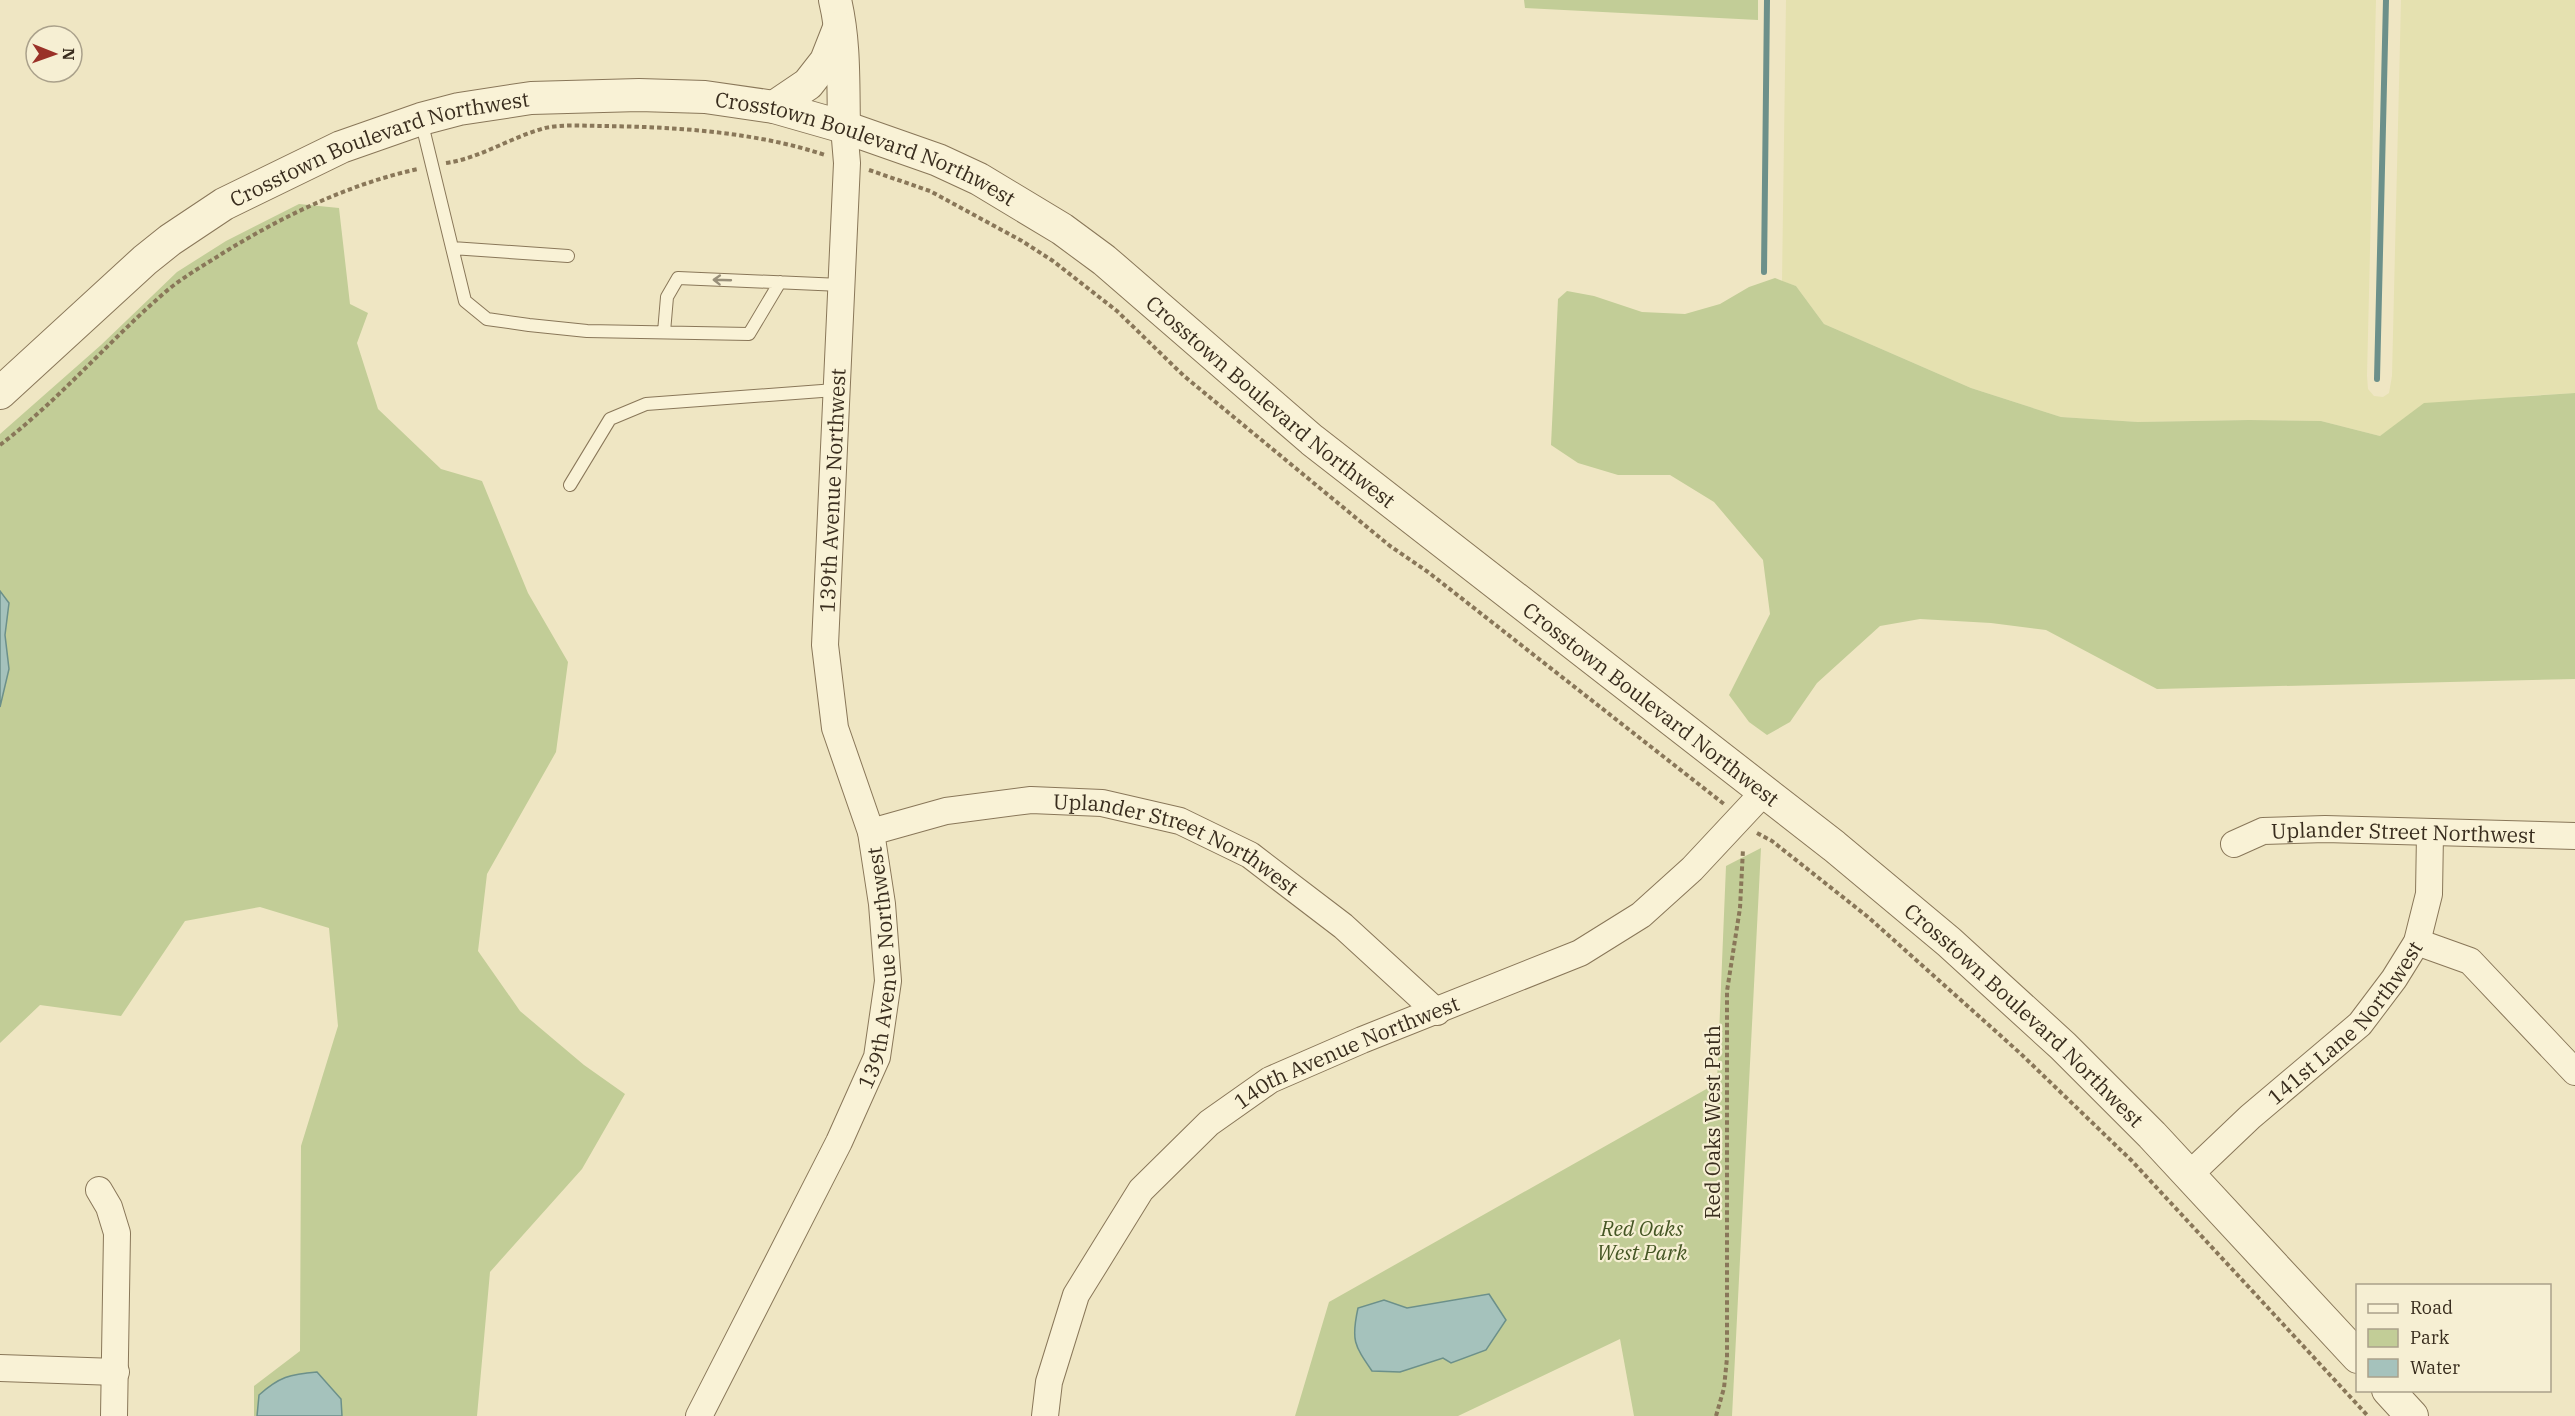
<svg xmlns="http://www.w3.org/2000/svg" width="2575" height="1416" viewBox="0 0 2575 1416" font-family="'IBM Plex Serif',serif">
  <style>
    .farmland { fill: #e5e1b0 }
    .green { fill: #c2cd97 }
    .water { fill: #a5c2bc; stroke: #6c908a; stroke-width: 1.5 }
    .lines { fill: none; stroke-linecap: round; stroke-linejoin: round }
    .stream { stroke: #6c908a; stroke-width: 6 }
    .service-casing { stroke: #897759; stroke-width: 14 }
    .minor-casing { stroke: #897759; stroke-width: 28 }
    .tertiary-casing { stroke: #897759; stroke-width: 34 }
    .path { stroke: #897759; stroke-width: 4; stroke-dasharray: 4.5 3; stroke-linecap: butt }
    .service { stroke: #f9f2d6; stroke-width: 12 }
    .minor { stroke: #f9f2d6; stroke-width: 26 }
    .tertiary { stroke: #f9f2d6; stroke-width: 32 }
    .oneway { stroke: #99907a }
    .labels { text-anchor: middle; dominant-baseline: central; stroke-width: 4.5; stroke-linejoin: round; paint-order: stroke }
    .street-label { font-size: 21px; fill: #392d1e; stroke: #f6efd3 }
    .park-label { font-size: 21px; font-style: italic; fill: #455624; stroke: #f6efd3 }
  </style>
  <rect width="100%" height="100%" fill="#efe6c3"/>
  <path class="farmland" d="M1786,0H2376L2367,376L2368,389L2374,396L2383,397L2389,393L2392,376L2401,0H2575V393L2523,396L2397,425L2380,436L2321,421L2249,420L2138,422L2061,417L1971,388L1824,324L1796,286L1782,281Z"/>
  <path class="green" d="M1524,0H1758V20L1525,8Z
    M299,204L339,208L350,304L368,313L357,343L378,409L441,469L482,481L528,593L568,662L556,752L487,874L478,951L520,1011L584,1065L625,1094L582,1169L490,1272L477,1416H254V1386L300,1351L301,1146L338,1026L329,928L260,907L185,921L121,1016L40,1005L0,1043V434L101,345L177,272L226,241Z
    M1775,278L1796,286L1824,324L1971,388L2061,417L2138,422L2249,420L2321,421L2380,436L2424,403L2575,393V679L2157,689L2046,630L1991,623L1920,619L1880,626L1817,683L1790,722L1767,735L1749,722L1729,695L1770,614L1763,560L1714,502L1670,475H1618L1578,463L1551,445L1558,299L1567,291L1594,296L1642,312L1685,314L1720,304L1749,287Z
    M1761,848L1732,1416H1634L1620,1339L1458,1416H1295L1329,1302L1717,1083L1726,866Z"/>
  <path class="water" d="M0,591L9,603L5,635L9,669L0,707Z
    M1489,1294L1506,1320L1486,1350L1451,1363L1443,1358L1400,1372L1372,1371C1354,1345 1351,1340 1358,1308L1384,1300L1407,1308Z
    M317,1372L341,1399L342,1416H257L259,1395C279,1377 290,1374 317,1372Z"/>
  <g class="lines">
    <path class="stream" d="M1764,272L1767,0
      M2377,379L2386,0"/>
    <g class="service-casing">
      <path id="service" d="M421,120L465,301L487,319L529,325L587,331L749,334L780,282
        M452,248L568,256
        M664,332L667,297L678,278L841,285
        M570,485L610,419L646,404L835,390"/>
    </g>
    <g class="minor-casing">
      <g id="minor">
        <path id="s1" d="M871,832L946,811L1031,800L1102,803L1180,821L1250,855L1343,926L1437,1012"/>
        <path id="s2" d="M2234,844L2263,831L2325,829L2575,836"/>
        <path d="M2417,942L2470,961L2575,1072"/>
        <path id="s3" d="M2189,1175L2250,1117L2360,1024L2394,979L2417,942L2429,894L2430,834"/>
        <path d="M99,1190L109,1207L117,1233L114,1416"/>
        <path d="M0,1368L116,1372"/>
        <path id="s4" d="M699,1416L839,1142L877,1057L888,981L882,904L871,832L835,728L825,645L847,163L844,127"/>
        <path id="s5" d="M1045,1416L1049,1382L1076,1295L1141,1190L1209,1123L1270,1080L1362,1040L1580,953L1641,915L1692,869L1764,792"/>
      </g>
    </g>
    <g class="tertiary-casing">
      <g id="tertiary">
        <path d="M835,0C845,42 843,84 844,127"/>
        <path d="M774,107L808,84L826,61L839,28"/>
        <path id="s6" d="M0,393L145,260L170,240L224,204L341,147L421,119L459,109L531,98L639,95L705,97L774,107L844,127L938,160L979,179L1062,229L1104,260L1312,440L1834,846L1949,942L2063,1046L2152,1135L2358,1357"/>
        <path d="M2388,1390L2412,1416"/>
      </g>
    </g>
    <path class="path" d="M446,163C481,158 511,137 545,128C563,124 585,126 604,126C677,127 756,132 825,155
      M869,170L930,191L1022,241L1053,261L1117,311L1184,376L1390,546L1428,572L1724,804
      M0,445C59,400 107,343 163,294C181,278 203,266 223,253C283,216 349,184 418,169
      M1757,833L1772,841L1868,917L2021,1054L2132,1161L2368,1416
      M1716,1416L1724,1388L1727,1358V991L1740,908L1743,849"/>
    <use href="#service" class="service"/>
    <use href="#minor" class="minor"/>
    <use href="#tertiary" class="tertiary"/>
  </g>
  <defs><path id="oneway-shaft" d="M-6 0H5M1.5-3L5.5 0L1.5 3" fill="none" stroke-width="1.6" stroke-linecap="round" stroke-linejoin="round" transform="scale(1.5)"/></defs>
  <use class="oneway" href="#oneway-shaft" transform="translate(722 280) rotate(-178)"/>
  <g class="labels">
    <g class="street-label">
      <text stroke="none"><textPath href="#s6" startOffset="964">Crosstown Boulevard Northwest</textPath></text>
      <text stroke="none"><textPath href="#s6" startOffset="460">Crosstown Boulevard Northwest</textPath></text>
      <text stroke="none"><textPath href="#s6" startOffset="1450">Crosstown Boulevard Northwest</textPath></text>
      <text stroke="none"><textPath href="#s4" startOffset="976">139th Avenue Northwest</textPath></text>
      <text stroke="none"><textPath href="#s6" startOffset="1936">Crosstown Boulevard Northwest</textPath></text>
      <text stroke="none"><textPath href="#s2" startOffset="172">Uplander Street Northwest</textPath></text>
      <text stroke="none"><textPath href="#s1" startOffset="318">Uplander Street Northwest</textPath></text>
      <text stroke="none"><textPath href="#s4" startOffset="490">139th Avenue Northwest</textPath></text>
      <text stroke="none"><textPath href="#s6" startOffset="2422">Crosstown Boulevard Northwest</textPath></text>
      <text stroke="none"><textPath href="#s3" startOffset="219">141st Lane Northwest</textPath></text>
      <text stroke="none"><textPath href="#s5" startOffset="500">140th Avenue Northwest</textPath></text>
      <text transform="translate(1712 1122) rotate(-90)">Red Oaks West Path</text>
    </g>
    <g class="park-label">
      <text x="1642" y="1228">Red Oaks<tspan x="1642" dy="24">West Park</tspan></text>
    </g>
  </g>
  <rect x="2356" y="1284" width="195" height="108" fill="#f6efd3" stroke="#aaa18b" stroke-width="1.5"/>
  <rect x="2368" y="1304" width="30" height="9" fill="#f9f2d6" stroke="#aaa18b" stroke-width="1.5"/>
  <text x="2410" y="1314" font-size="18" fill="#392d1e">Road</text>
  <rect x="2368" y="1329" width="30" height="18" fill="#c2cd97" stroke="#aaa18b" stroke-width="1.5"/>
  <text x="2410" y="1344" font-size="18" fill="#392d1e">Park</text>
  <rect x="2368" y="1359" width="30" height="18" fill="#a5c2bc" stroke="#aaa18b" stroke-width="1.5"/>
  <text x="2410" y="1374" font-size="18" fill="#392d1e">Water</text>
  <g transform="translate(54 54) rotate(91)"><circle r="28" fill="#f6efd3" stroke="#aaa18b" stroke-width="1.5"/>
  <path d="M0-4.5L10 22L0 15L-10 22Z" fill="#9a3128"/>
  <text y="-9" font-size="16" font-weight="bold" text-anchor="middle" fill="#392d1e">N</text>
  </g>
</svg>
